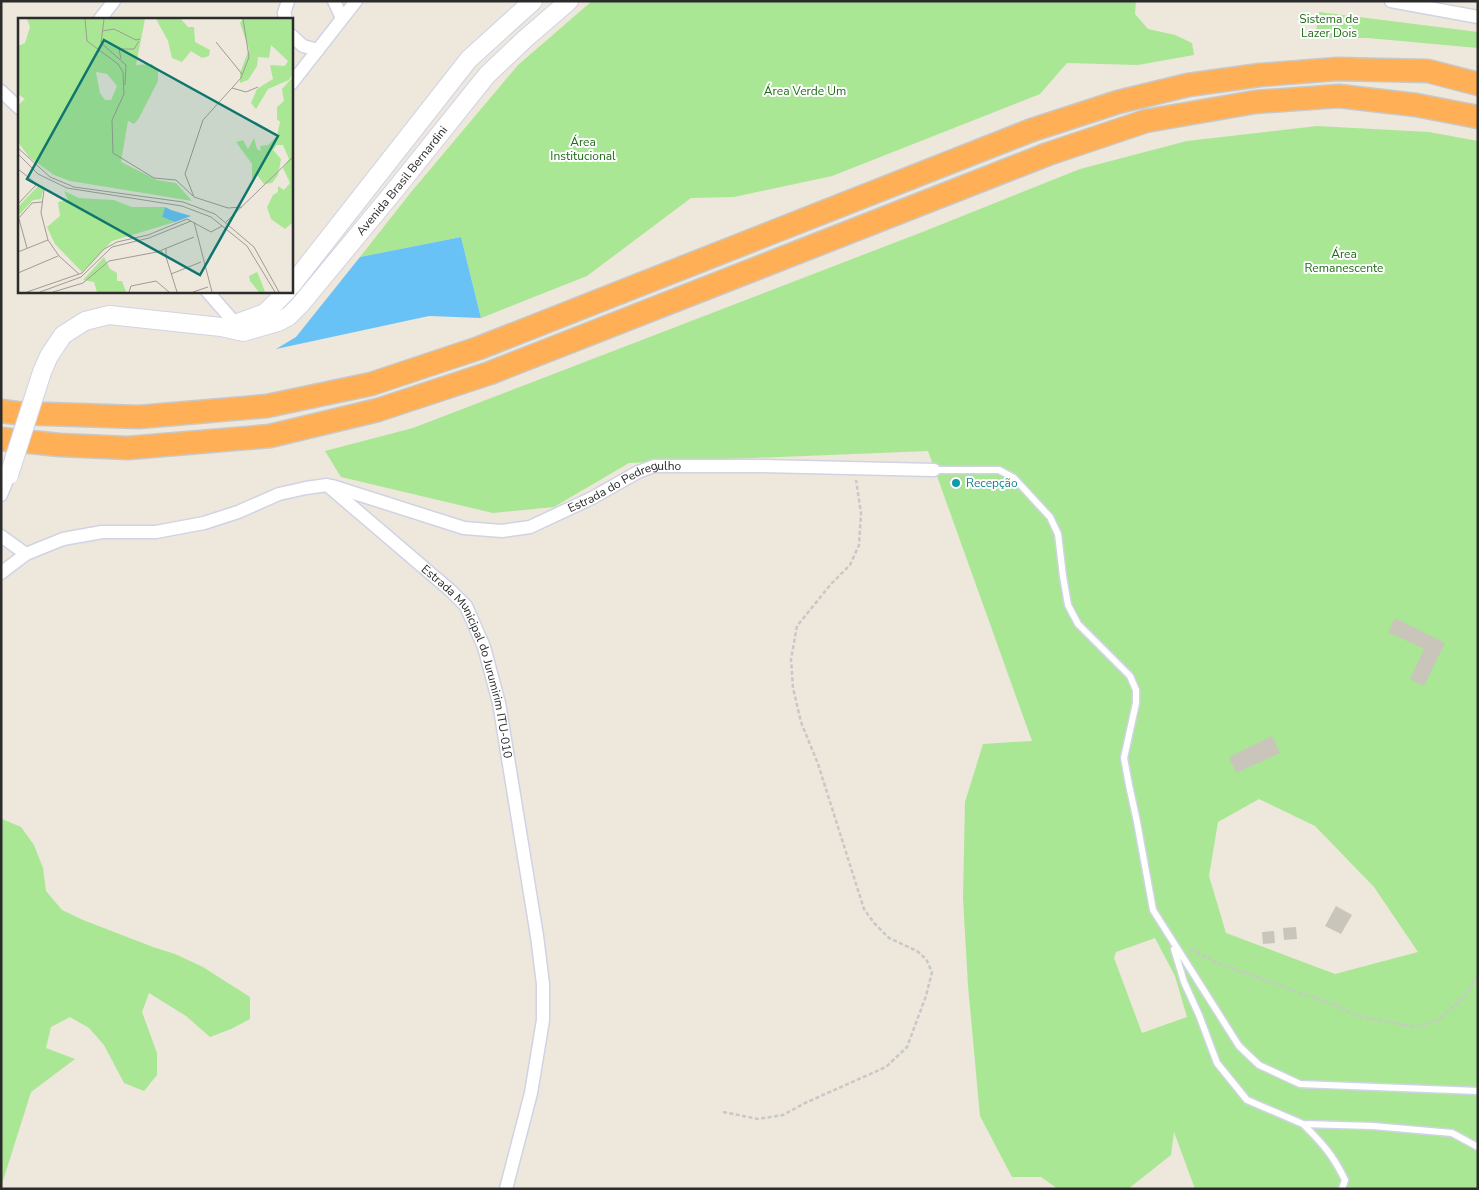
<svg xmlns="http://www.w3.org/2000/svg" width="1479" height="1190" viewBox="0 0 1479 1190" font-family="'Nunito Sans',sans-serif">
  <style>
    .green { fill: #a9e795; fill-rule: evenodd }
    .water { fill: #69c2f6 }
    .building { fill: #c9c5ba }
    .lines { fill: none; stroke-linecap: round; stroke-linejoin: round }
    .lane-casing { stroke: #d1d3e4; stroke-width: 9 }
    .street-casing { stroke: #d1d3e4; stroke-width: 15 }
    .secondary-casing { stroke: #d1d3e4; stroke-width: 20 }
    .highway-casing { stroke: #c8c8c8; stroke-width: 25 }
    .path { stroke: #c8c8c8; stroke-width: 2.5; stroke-dasharray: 4 2.5; stroke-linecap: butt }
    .lane { stroke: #fff; stroke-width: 6 }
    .street { stroke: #fff; stroke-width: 12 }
    .secondary { stroke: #fff; stroke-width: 18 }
    .highway { stroke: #ffaf55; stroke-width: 22 }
    .secondary-bridge-casing { stroke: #d1d3e4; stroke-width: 20; stroke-linecap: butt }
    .secondary-bridge { stroke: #fff; stroke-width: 18 }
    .culture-dot { fill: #0f9aa8; stroke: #fff; stroke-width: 2 }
    .labels { text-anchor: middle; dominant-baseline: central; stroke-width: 4; stroke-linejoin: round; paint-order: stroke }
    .park-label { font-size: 12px; fill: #1f6c16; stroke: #fff }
    .street-label { font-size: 12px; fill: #2b2b2b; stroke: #fff }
    .culture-label { font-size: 12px; fill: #0d838f; stroke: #fff; text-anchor: start }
    .inset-road { fill: none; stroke: #9f9c95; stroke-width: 1 }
    .view { fill: #0f766e; fill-opacity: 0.15; stroke: #0f766e; stroke-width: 2.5 }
    .inset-edge { fill: none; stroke: #2b2b2b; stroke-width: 2.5 }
  </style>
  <rect width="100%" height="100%" fill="#ede7dc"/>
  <path class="green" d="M592,1H1136L1135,14L1148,29L1175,35L1192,43L1194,55L1138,65L1067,63L1040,94L832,176L734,197L691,198L587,276L481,318L461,237L360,257L412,191L518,65Z
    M1319,12L1478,32V48L1368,38H1315Z
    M1317,126L1429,132L1478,141V1189H1195L1174,1132L1171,1155L1128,1189H1058L1041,1177H1012L980,1116L968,986L963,898L965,802L983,744L1032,741L928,451L629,463L554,507L493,513L341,477L325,451L413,428L925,231L1080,169L1187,141ZM1259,799L1315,826L1374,887L1418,952L1335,974L1226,933L1209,876L1218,822ZM1155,938L1175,976L1187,1017L1142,1033L1114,958L1116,952Z
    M2,819L21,827L34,845L43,868L46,891L62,910L83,920L153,947L175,954L203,967L250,997V1019L231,1029L210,1037L186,1016L149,993L142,1012L157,1053V1075L144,1091L124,1083L104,1045L89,1028L70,1017L51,1027L46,1048L75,1059L31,1092L1,1187Z"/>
  <path class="water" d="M461,237L481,318L429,316L276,349L296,337L360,257Z"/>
  <path class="building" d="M962,477V488L951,489L950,478Z
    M1395,618L1445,643L1424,686L1410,679L1424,649L1388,632Z
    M1272,736L1280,753L1236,773L1229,757Z
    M1336,906L1352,915L1341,934L1325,926Z
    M1296,927L1297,939L1284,940L1283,928Z
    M1274,931L1275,943L1263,944L1262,932Z"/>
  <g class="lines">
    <g class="lane-casing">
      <path id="lane" d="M934,470H999L1014,478L1050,517L1058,534L1063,576L1068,605L1078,624L1130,676L1136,690V703L1124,758L1129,785L1137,822L1153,910L1239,1046L1259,1065L1300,1084L1478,1091
        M1174,949L1184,982L1199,1015L1217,1063L1247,1100L1303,1124L1373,1126L1452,1133L1478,1147
        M1303,1124C1323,1144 1333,1155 1345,1180L1342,1189"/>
    </g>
    <g class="street-casing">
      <g id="street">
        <path d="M334,1L342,18"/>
        <path d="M1391,1L1478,17"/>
        <path d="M100,19L114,1"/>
        <path d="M286,19L284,13L288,1"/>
        <path d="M291,35L303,46L318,50"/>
        <path d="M291,84L356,1"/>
        <path d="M1,91L19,108"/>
        <path d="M207,291L241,330"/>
        <path id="s1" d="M332,486L464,528L502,531L530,527L592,498L638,472L654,466H761L934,470"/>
        <path d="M1,495L9,475"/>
        <path d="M1,536L26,554"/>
        <path id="s2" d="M1,573L26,554L63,539L102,532H156L204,523L238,512L279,494L306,488L327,485L450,590L466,606L484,647L499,703L537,936L543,984V1020L531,1093L506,1189"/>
      </g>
    </g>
    <g class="secondary-casing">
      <g id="secondary">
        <path d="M291,286L469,59L533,1"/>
        <path d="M238,323L265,313L287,291"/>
        <path id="s3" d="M42,372L49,356L63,335L85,321L109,315L221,327L243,332L278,322L289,316L300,305L395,190L487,75L525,39L569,1"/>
      </g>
    </g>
    <g class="highway-casing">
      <path id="highway" d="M1,411L17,413L139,417L267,406L371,384L479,348L1032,130L1118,102L1188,85L1260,75L1337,69L1428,71L1478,84
        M1,439L60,445L128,448L270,436L378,410L490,373L1048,154L1146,121L1255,102L1339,96L1416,105L1478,117"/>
    </g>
    <path class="path" d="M1190,949L1220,964L1338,1006L1358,1016L1415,1027L1438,1020L1464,997L1478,975
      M723,1112L758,1119L783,1115L805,1103L886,1067L907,1047L926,996L932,972L926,959L917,951L889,938L874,923L864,909L818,764L801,722L793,688L791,659L797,626L831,584L850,565L859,545L861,513L856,480"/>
    <use href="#lane" class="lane"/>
    <use href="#street" class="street"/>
    <use href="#secondary" class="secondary"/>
    <use href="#highway" class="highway"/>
    <g class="secondary-bridge-casing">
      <path id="secondary-bridge" d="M9,475L42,372"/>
    </g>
    <use href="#secondary-bridge" class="secondary-bridge"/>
  </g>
  <circle class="culture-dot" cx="956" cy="483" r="5"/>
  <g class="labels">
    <g class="park-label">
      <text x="1329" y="19">Sistema de<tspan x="1329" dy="14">Lazer Dois</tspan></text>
      <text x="805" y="91">Área Verde Um</text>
      <text x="583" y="142">Área<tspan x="583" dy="14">Institucional</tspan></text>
      <text x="1344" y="254">Área<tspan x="1344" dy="14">Remanescente</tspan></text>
    </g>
    <g class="street-label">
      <text stroke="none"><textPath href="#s3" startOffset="454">Avenida Brasil Bernardini</textPath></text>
      <text stroke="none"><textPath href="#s1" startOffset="309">Estrada do Pedregulho</textPath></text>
      <text stroke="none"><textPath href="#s2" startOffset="578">Estrada Municipal do Jurumirim ITU-010</textPath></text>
    </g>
    <g class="culture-label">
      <text x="966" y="483">Recepção</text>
    </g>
  </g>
  <g transform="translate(18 18)">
    <rect width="275" height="275" fill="#ede7dc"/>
    <path d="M9,1H127L118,47L134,46L140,53V63L121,100L116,106L110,103L103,144L139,162L158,165L174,183L52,163L36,157L11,139L0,124V87L7,81L0,76V28L7,25L12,9ZM78,54L89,56L99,68L93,82H87L82,75ZM138,1H163L170,9H176L177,24L192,32L191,38L184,40L173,33L164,44L154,40L150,23ZM225,1H275V56L271,62L250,71L238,91L233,85L239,71L255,61L252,47L267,48L270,43L253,27L251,40L240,39L239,48L230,62L222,65V55L231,31L222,5ZM275,59L274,205L267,211L253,201L249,189L255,177L260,174V168L266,172L272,165L265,150L271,141L265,127H259L255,132L263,141L260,157L254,165L246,166L239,157L235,161L234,159V146L218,124L225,122L230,131L236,120L239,131L243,133L242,128L250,127L259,118L262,104L259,101V89L266,83L264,71ZM20,168L25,172L23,181L15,182L0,198V189ZM46,173L61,180L96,182L114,189H147L144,199L157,204L94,223L64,254L37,226L29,209L42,198L40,184L50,182ZM86,239L92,251L99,255V263H104L108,274H79L76,264L65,262ZM239,254L243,263L247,274H241L232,263L231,258Z" fill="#a9e795" fill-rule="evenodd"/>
    <path d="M147,189L153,192L173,198L157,204L144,199Z" fill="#69c2f6"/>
    <path class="inset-road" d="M67,1L69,23L100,46L105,54L106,76L94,102L95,135L136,160L158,162L175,178M86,1L83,25L108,47L107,67M84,13L96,11L118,22L122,21M198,24L224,56M103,41L101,31H116L121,23M214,70L228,74L240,69M0,130L32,159L56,169L165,184L197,196L236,229L261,274M0,136L20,156L49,170L164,188L193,199L229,228L257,274M0,151L26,172L23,195L30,222L41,238L61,256M0,186L19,166M224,189L210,190L176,179L167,156L185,102L223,60L231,39L225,1M0,201L14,185L24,184M1,201L9,230M176,204L194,274M208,204L275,139M143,233L148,239V231M0,234L30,222M148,239L159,274M0,255L40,238M153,256L183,244M9,274L64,255L86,231L99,224L130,217L169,201L193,214L204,208M22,274L63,259L94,229L131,220L173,203M35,274L65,265L91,243L139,234L176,219M111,274L113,268L138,263L151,274M175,274L190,269"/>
    <path class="view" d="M86,22L260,118L182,257L9,161Z"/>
    <rect width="275" height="275" class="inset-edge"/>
  </g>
  <rect width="1479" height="1190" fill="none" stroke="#2b2b2b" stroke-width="5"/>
</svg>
